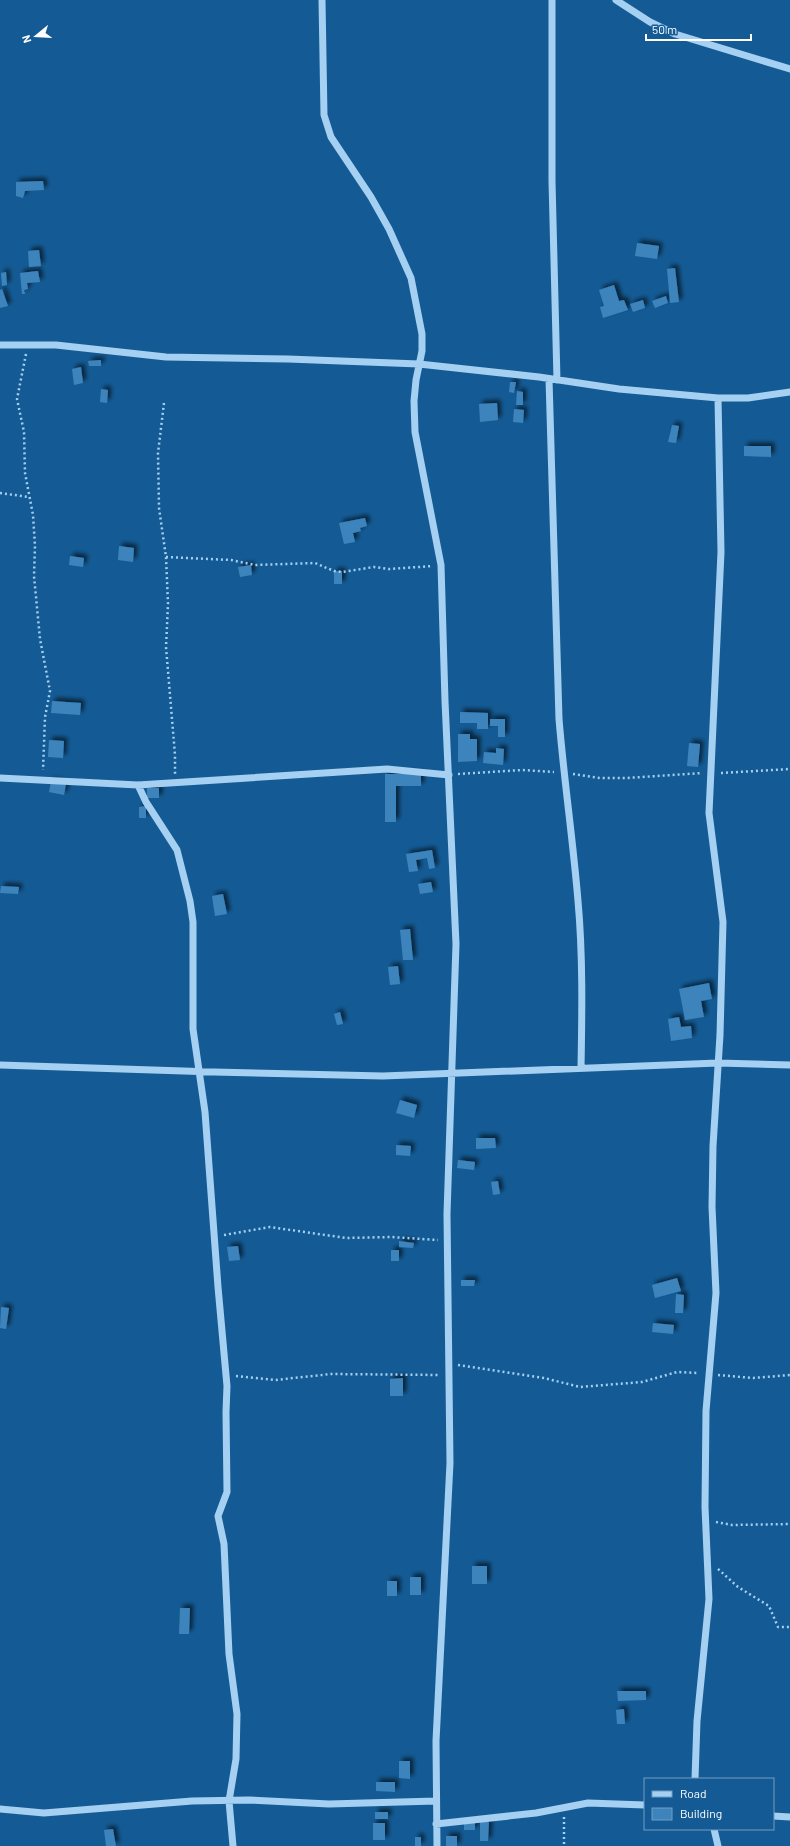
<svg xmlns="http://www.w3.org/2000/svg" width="790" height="1846" viewBox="0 0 790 1846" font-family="Barlow,sans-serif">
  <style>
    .building { fill: #3d84bd; filter: url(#shadow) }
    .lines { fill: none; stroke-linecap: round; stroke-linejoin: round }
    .path { stroke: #a5d0f2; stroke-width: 2.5; stroke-dasharray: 2 3; stroke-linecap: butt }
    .minor { stroke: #a5d0f2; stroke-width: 7 }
  </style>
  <defs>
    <filter id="shadow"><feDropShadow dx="3.5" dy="-3.5" stdDeviation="2" flood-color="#0009"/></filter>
  </defs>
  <rect width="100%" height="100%" fill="#145b95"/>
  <path class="building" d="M43,181L44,190L25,191L23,198L16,196V182Z
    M637,243L659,246L657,259L635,256Z
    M39,250L41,266L29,267L28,251Z
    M675,268L679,302L670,303L667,269Z
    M38,271L40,282L27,283L28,289L24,290L25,294H22L20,273Z
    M6,272L7,285L2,286L1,273Z
    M614,285L619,301L624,300L628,310L603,318L600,307L604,306L599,290Z
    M2,289L8,306L0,308V290Z
    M666,296L668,303L655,308L652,301Z
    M643,300L645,308L633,312L630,304Z
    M101,360V366H89L88,361Z
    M81,367L83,383L74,385L72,369Z
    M510,382H516L514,393L509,392Z
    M101,389L108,390L107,403L100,402Z
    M517,391L523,392V405H516Z
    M497,403L498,420L480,422L479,404Z
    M514,409L524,410L523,423L513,422Z
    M672,425L679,426L676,443L668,442Z
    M744,446H771V457L744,456Z
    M365,518L367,526L360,528L361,531L353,533L355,542L344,544L339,523Z
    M119,546L134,548L133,562L118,560Z
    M70,556L84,558L83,567L69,565Z
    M251,565L252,575L240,577L238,567Z
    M334,571H342V584H334Z
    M52,701L81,703L80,715L51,713Z
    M460,712L488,713V729H477V723H460Z
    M490,719H505V737H498V726H490Z
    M458,734H470V739H477V761L458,762Z
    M49,740L64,741L63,758L48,757Z
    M689,743L700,744L698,767L687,766Z
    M496,748L504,749L503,765L483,763L484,752L496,753Z
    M385,774H421V786H396V822H385Z
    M51,781L66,784L64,795L49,792Z
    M147,788H159V798H147Z
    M146,806V818H139V807Z
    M432,850L435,868L429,869L427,858L416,860L418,871L409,872L406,854Z
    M431,882L433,892L420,894L418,884Z
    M1,886L19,887L18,894L0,893Z
    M223,894L227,914L215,916L212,896Z
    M410,929L413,960H403L400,930Z
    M398,966L400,984L390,985L388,967Z
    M709,983L712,999L701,1001L704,1017L685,1020L679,989Z
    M340,1012L343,1024L337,1025L334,1014Z
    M679,1017L681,1027L691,1026L692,1038L671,1041L668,1019Z
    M400,1100L417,1105L414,1118L396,1113Z
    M476,1138H495L496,1148L476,1149Z
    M396,1145L411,1146L410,1156L396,1155Z
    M458,1160L475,1162L474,1170L457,1168Z
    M498,1181L500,1194L493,1195L491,1182Z
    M399,1241L414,1243L413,1248L399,1247Z
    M238,1246L240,1260L229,1261L227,1247Z
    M391,1250H399V1261H391Z
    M677,1278L681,1291L655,1298L652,1285Z
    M461,1280H475L474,1286H461Z
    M676,1294L684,1295L683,1313H675Z
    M1,1307L9,1308L6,1329L0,1328Z
    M653,1323L674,1325L673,1334L652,1332Z
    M403,1378V1396H390V1379Z
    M472,1566H487V1584H472Z
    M410,1577H421V1595H410Z
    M387,1581H397V1596H387Z
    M180,1608H190L189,1634H179Z
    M617,1691H646V1700L618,1701Z
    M624,1709L625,1724H617L616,1710Z
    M399,1761H410V1779L399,1778Z
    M376,1782H395V1792L376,1791Z
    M375,1812H388V1819H375Z
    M480,1822H489L488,1841H480Z
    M373,1823H385V1840H373Z
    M464,1823H475V1830H464Z
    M113,1829L116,1846H106L104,1830Z
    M446,1836H457V1846H446Z
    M415,1837H421V1846H415Z"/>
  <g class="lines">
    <path class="path" d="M26,354L17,399L24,432L25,473L33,515L35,546L34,576L40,639L50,691L45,717L43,770
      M164,403L158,453L159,508L166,557L168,604L166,647L175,755V774
      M0,493L29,497
      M166,557L231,560L255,565L315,563L334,571L342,572L374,567L389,569L433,566
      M721,773L790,769
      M458,774L522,770L554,772
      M573,774L600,778H627L702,773
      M224,1235L270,1227L346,1238L391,1237L438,1240
      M458,1365L544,1378L580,1387L642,1382L677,1372L699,1373
      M718,1375L753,1378L790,1375
      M236,1376L275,1380L331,1374L439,1375
      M716,1522L732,1525L790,1524
      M718,1569L738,1587L769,1606L778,1627H790
      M564,1817V1846"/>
    <path class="minor" d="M322,0L324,115L331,137L371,197L389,229L411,278L422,334V351L416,380L414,401L415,432L441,565L445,701L456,944L447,1214L450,1463L436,1741L437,1846
      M552,0V181L557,380
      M616,0L650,22L675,34L790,69
      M0,345H56L166,357L288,359L419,364L539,377L619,389L718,398H748L790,392
      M549,379L559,719C564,780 573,840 578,901C583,956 582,1013 581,1068
      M0,778L138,785L387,769L449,775
      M138,785L146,802L177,850L190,901L193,922V1029L205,1112L218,1287L227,1386L226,1412L227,1492L218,1516L224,1544L229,1654L237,1714L236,1759L229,1801L233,1846
      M0,1065L214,1072L383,1076L718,1063L790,1065
      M695,1779L697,1721L709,1599L705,1507L706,1411L716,1293L712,1207L713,1146L720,1035L723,922L709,813L721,552L718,398
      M0,1809L44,1813L192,1801L249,1800L329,1804L436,1801
      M773,1816L790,1817
      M436,1824L536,1813L588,1803L645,1805
      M714,1829L718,1846"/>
  </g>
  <rect x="644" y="1778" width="130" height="52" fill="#145b95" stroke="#729dbf"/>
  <rect x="652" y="1791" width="20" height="6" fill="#a5d0f2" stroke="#729dbf"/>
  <text x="680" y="1798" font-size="12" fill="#ffffff">Road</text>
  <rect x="652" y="1808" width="20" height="12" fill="#3d84bd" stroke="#729dbf"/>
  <text x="680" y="1818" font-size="12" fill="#ffffff">Building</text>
  <g transform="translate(36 36) rotate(252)" stroke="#145b95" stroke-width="3" paint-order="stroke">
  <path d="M0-3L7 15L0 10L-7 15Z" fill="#ffffff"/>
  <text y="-6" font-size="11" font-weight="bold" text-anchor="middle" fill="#ffffff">N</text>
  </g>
  <path d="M646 34v6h105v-6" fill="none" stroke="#ffffff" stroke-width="2"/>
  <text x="652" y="34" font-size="12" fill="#ffffff" stroke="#145b95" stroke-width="3" paint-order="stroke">50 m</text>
</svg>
